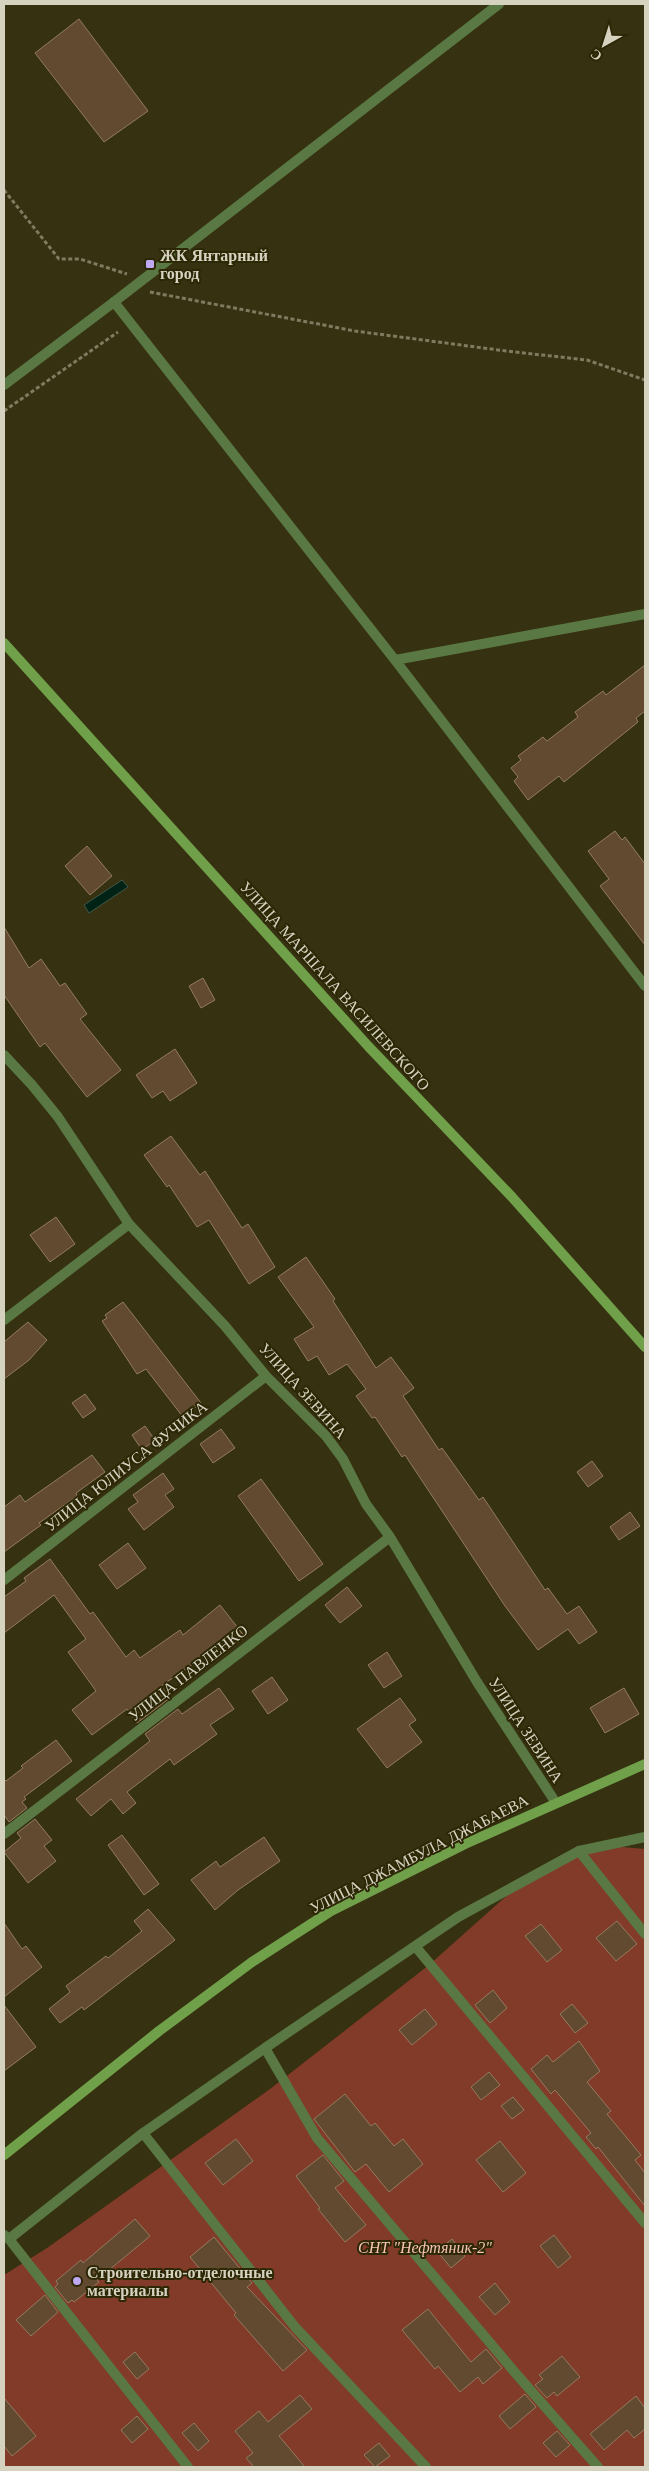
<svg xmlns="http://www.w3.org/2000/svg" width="649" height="2471" viewBox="0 0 649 2471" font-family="'Times New Roman',serif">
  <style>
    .green { fill: #813b28 }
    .water { fill: #002316; stroke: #405849 }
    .building { fill: #614a30; stroke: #947b60 }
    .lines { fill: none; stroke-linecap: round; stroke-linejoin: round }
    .path { stroke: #7f7b60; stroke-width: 3; stroke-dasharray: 4 2.5; stroke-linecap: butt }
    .service { stroke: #5a7844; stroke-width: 10 }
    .minor { stroke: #5a7844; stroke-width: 10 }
    .tertiary { stroke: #5a7844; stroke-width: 10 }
    .secondary { stroke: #71a04b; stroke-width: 10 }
    .poi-dot { fill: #c1a8f3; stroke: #2c2705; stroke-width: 2 }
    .labels { text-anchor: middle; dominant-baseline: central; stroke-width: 4; stroke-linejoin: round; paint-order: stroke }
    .poi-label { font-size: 16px; font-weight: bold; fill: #d5d2c0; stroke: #2c2705; text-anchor: start }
    .street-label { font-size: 16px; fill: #d5d2c0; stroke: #2c2705 }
    .park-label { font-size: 16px; font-style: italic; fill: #f7c4b6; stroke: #2c2705 }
  </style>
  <rect width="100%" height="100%" fill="#363110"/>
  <path class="green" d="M600,1845L645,1849V2467H4V2275L47,2248L270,2089L429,1965L521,1883Z"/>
  <path class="water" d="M122,880L128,887L89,913L84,905Z"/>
  <path class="building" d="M79,19L148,111L104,142L35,53Z
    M645,665V711L636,718L638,722L564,782L559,776L528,800L514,781L518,777L511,768L521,760L518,756L543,737L547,741L578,717L575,712L603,691L606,695Z
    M615,831L622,840L625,837L645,864V945L600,886L609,879L588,851Z
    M87,846L112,876L90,895L65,866Z
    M4,927L29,968L41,959L60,986L65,983L87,1014L80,1019L121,1070L87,1097L45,1043L40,1047L4,995Z
    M203,978L215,1000L201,1008L189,986Z
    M175,1049L197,1083L170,1101L163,1091L152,1098L136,1075Z
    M171,1136L200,1175L205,1171L242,1228L248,1224L275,1267L249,1284L209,1220L197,1227L169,1185L167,1187L144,1155Z
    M56,1217L75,1244L50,1262L30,1235Z
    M306,1257L335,1299L333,1301L376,1368L391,1357L414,1388L403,1396L439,1450L442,1448L479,1500L483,1497L545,1590L548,1588L567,1614L579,1606L597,1632L579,1644L568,1629L538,1650L505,1606L405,1455L402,1457L375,1417L372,1418L356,1396L366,1389L347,1364L329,1375L317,1356L308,1361L294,1339L314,1327L278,1277Z
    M123,1302L201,1403L183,1417L146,1369L137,1374L102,1321L107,1318L105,1315Z
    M28,1322L47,1340L29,1360L4,1379V1342Z
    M85,1394L96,1409L83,1418L72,1403Z
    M145,1426L155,1440L142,1450L132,1435Z
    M221,1429L235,1448L213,1463L200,1444Z
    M92,1455L105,1472L76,1493L77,1496L39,1523L41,1525L4,1552V1507L20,1495L25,1502Z
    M592,1461L603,1476L588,1487L577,1472Z
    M163,1473L174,1489L165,1495L174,1507L144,1530L128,1509L138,1502L133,1495Z
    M261,1479L323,1564L299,1581L238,1496Z
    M630,1512L640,1526L619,1540L610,1527Z
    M128,1543L146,1568L117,1589L99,1565Z
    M50,1559L90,1614L93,1612L126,1657L134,1650L140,1658L180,1630L183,1635L220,1605L245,1637L217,1658L212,1651L161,1686L170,1698L137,1723L127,1709L92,1735L72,1710L96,1691L68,1652L86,1639L54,1595L4,1633V1597L26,1581L24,1578Z
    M347,1587L362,1606L340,1623L325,1605Z
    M387,1652L402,1676L384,1688L368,1665Z
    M272,1677L288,1700L268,1714L252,1691Z
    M219,1688L234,1709L210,1725L217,1734L174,1765L170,1759L127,1792L136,1803L123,1814L111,1799L91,1816L76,1799L150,1741L145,1734L178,1709L182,1714Z
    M624,1688L639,1714L605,1733L590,1708Z
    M400,1698L416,1720L409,1725L422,1742L387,1768L357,1729Z
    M56,1740L72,1761L24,1797L26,1799L22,1802L27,1808L9,1822L4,1815V1779L6,1781L23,1768L21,1766Z
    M35,1819L52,1840L44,1846L56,1861L28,1883L4,1852L21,1838L17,1833Z
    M122,1835L159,1884L144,1895L108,1845Z
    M264,1837L280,1861L238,1890L215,1910L191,1880L216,1861L220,1867Z
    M148,1909L175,1940L84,2010L82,2007L60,2023L49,2009L70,1992L66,1986L106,1956L108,1958L142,1931L134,1921Z
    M617,1921L637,1944L616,1961L596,1938Z
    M4,1923L22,1949L26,1946L42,1967L4,1997Z
    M541,1924L562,1950L547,1962L525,1936Z
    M493,1990L507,2008L490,2023L475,2005Z
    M572,2004L588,2023L575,2033L560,2014Z
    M4,2005L36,2047L4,2071Z
    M425,2009L437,2024L412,2045L399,2030Z
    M579,2041L600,2071L587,2082L611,2111L607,2114L641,2155L635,2160L645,2173V2206L598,2147L596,2149L586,2137L591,2133L555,2090L551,2094L531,2069L547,2055L553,2062Z
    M489,2072L500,2085L481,2100L471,2087Z
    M345,2094L371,2126L375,2123L394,2146L403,2139L423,2164L389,2192L366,2164L355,2172L314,2119Z
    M513,2097L524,2110L512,2119L501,2106Z
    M236,2139L253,2161L223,2185L205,2163Z
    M500,2141L526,2173L503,2192L476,2160Z
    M323,2155L344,2181L335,2188L366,2225L345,2242L318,2209L320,2208L296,2176Z
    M135,2219L150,2236L97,2280L99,2282L74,2302L72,2300L68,2303L55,2287L58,2284L56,2281L81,2260L83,2263Z
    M554,2235L571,2257L558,2268L540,2246Z
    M214,2237L252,2283L247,2287L307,2350L283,2371L234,2315L236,2313L190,2257Z
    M452,2239L465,2256L451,2268L437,2251Z
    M495,2283L510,2302L495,2315L479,2297Z
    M45,2295L58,2312L31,2336L16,2320Z
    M428,2309L471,2362L486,2349L502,2368L483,2384L478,2377L460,2392L438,2366L435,2369L402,2330Z
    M135,2352L149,2369L137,2379L123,2362Z
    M562,2356L580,2377L557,2396L554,2392L547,2398L535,2385L543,2379L539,2375Z
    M525,2394L536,2407L510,2429L499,2416Z
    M300,2395L312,2409L279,2436L305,2467H254L246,2458L253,2453L235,2431L259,2411L268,2422Z
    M636,2396L645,2408V2429L634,2438L627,2430L604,2450L590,2434Z
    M4,2398L36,2436L12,2456L4,2446Z
    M137,2416L148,2429L132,2443L121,2430Z
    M194,2423L209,2441L198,2451L182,2433Z
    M557,2431L570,2445L556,2457L543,2443Z
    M379,2443L390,2456L375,2467L364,2455Z"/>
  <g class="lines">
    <path class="path" d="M4,190L59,259H80L127,274
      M150,292L355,331L506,351L587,360L645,380
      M4,411L118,332"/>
    <path class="service" d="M415,1946L645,2223
      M265,2048L458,1917L579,1851L645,1934
      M143,2133L295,2327L426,2467
      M4,2235L9,2239L188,2467
      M9,2239L143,2133L265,2048L317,2138L518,2376L598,2467"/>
    <path class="minor" d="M114,302L395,660L645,986
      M395,660L645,614
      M4,1055L32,1085L58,1117L129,1224L225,1326L266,1376L326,1436L343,1459L366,1504L390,1537L477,1682L556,1803
      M4,1320L129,1224
      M4,1580L266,1376
      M4,1834L390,1537
      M579,1851L645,1837"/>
    <path class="tertiary" d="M4,385L114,302L499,4"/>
    <path class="secondary" d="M4,643L368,1046L512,1197L645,1347
      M4,2155L159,2031L252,1962L331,1911L465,1844L645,1764"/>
  </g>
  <g class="poi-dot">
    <rect x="145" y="259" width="10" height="10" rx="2.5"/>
    <circle cx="77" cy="2281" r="5"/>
  </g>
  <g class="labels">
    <g class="poi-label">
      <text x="160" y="255">ЖК Янтарный<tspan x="160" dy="18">город</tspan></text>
      <text x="87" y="2272">Строительно-отделочные<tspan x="87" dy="18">материалы</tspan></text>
    </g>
    <g class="street-label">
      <text transform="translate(335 986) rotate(48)">УЛИЦА МАРШАЛА ВАСИЛЕВСКОГО</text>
      <text transform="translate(303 1391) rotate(48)">УЛИЦА ЗЕВИНА</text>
      <text transform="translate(126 1466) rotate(-38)">УЛИЦА ЮЛИУСА ФУЧИКА</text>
      <text transform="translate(188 1673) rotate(-38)">УЛИЦА ПАВЛЕНКО</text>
      <text transform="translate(526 1730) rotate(57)">УЛИЦА ЗЕВИНА</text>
      <text transform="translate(419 1854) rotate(-27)">УЛИЦА ДЖАМБУЛА ДЖАБАЕВА</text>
    </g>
    <g class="park-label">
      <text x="425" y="2247">СНТ "Нефтяник-2"</text>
    </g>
  </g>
  <rect width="649" height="2471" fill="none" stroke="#d5d2c0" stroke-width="10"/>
  <g transform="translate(604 45) rotate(219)" stroke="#2c2705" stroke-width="4" paint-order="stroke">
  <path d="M0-4L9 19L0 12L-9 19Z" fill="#d5d2c0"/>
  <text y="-8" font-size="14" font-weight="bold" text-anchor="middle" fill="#d5d2c0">С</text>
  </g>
</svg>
